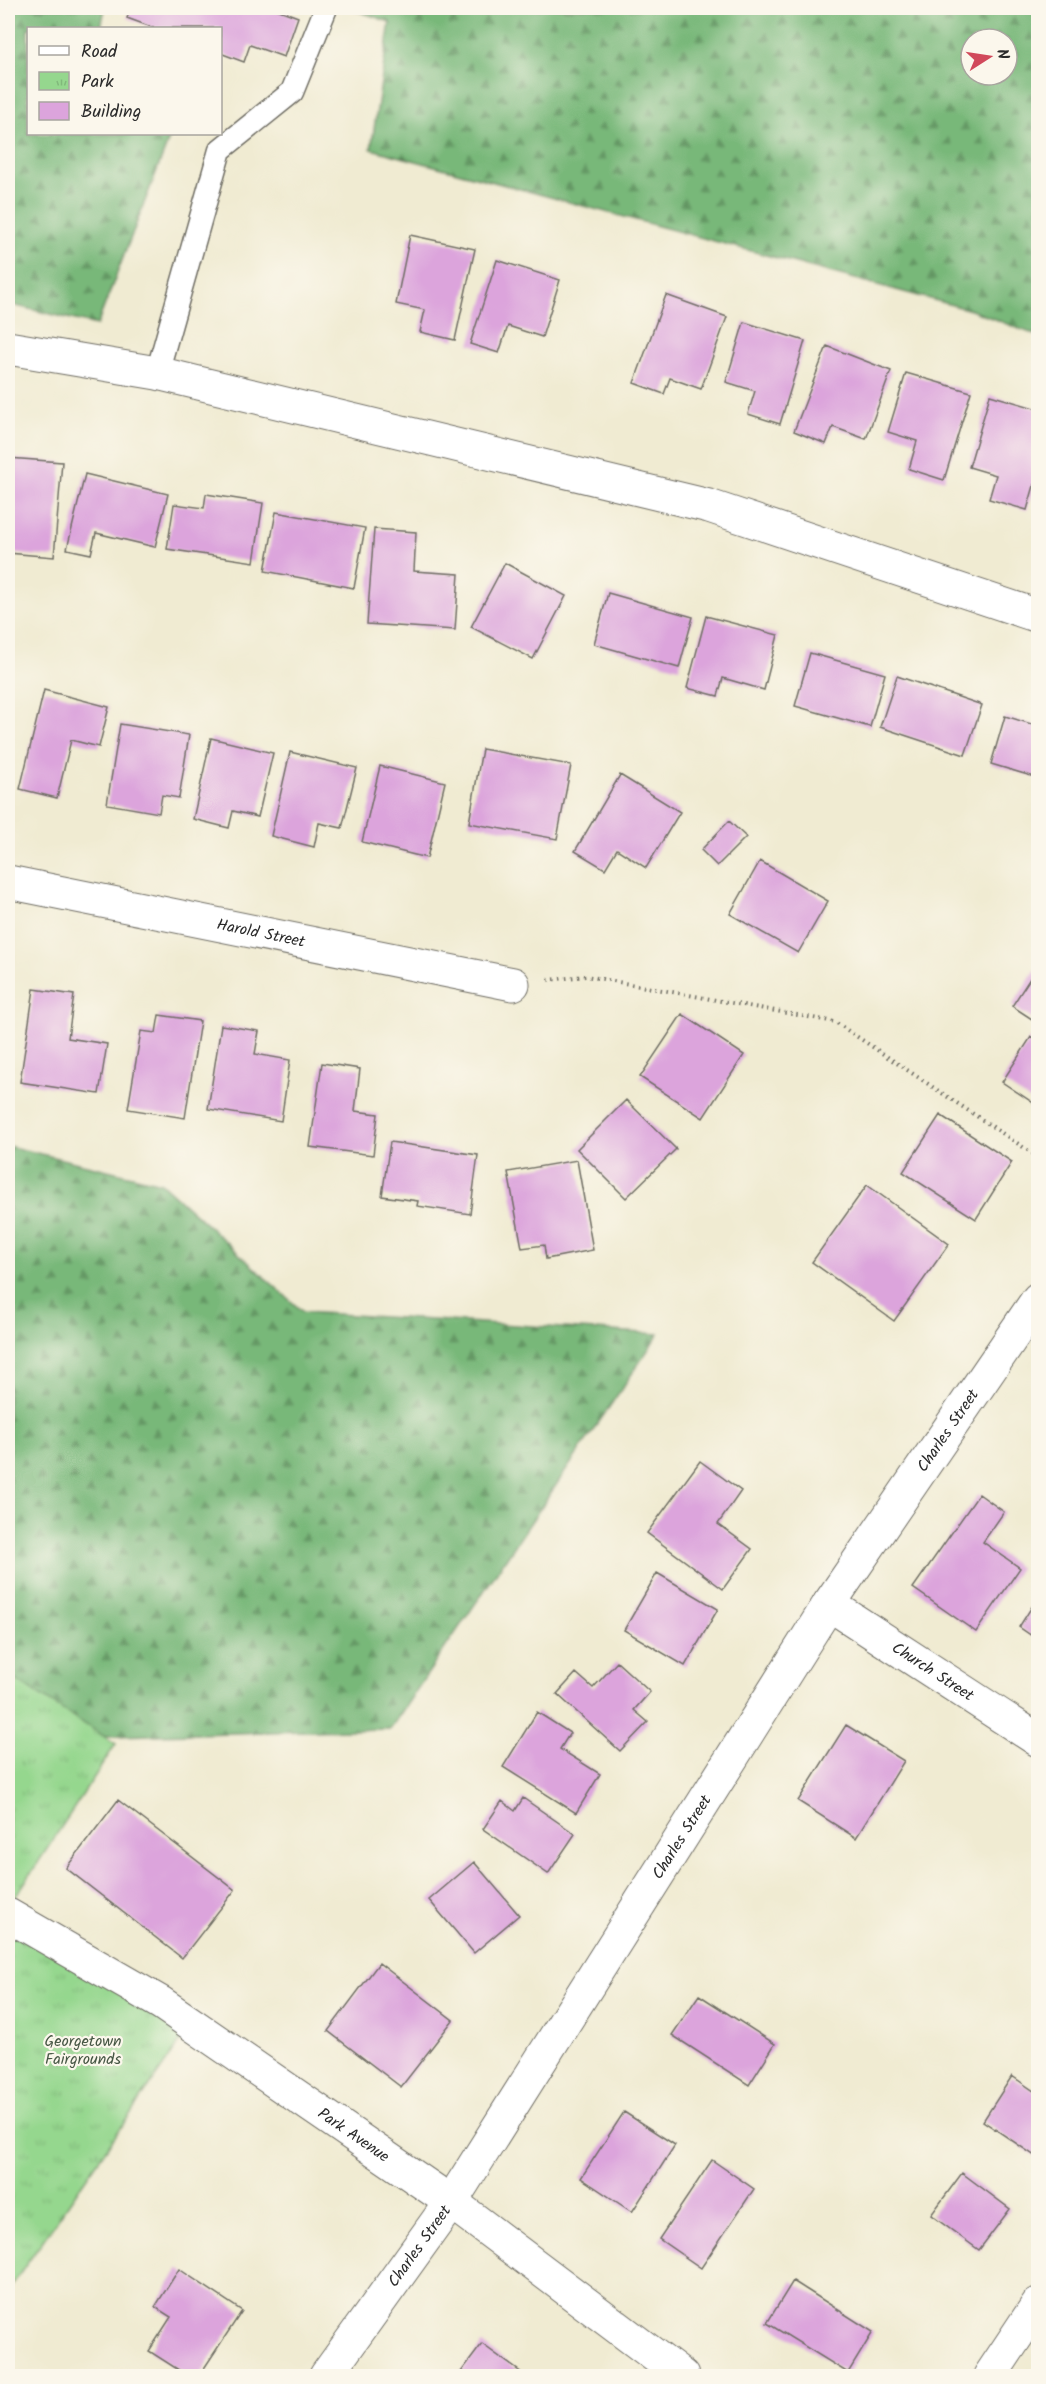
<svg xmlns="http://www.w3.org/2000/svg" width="1046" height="2384" viewBox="0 0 1046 2384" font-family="Kalam,sans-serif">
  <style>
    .forest { fill: url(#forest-firs); stroke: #527252; stroke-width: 1.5; fill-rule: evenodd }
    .park { fill: url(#park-tufts); stroke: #60815c; stroke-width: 1.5 }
    .building { fill: #dca4dc }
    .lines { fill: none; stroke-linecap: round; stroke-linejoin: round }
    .service-casing { stroke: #706e65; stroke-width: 25 }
    .minor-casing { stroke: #706e65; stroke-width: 35 }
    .tertiary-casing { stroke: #706e65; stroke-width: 35 }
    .path { stroke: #706e65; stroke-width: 4; stroke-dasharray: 1.5 4.5; stroke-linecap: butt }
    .service { stroke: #fff; stroke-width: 22 }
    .minor { stroke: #fff; stroke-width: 33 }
    .tertiary { stroke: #fff; stroke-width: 33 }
    .labels { text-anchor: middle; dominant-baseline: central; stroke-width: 4.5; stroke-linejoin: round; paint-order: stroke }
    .street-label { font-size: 16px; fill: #2b2b2b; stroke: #fbf7ec }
    .park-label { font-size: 16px; fill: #465644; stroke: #fbf7ec }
  </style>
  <defs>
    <pattern id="forest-firs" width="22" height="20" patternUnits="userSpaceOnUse" patternTransform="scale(1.5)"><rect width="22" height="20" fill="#78b879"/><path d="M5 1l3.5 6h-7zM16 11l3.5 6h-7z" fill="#639663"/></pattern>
    <pattern id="park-tufts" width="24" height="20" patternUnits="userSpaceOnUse" patternTransform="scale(1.5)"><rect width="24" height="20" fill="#95d78e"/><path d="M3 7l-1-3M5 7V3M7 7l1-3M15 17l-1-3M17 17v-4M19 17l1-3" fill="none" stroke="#81b97b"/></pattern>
  </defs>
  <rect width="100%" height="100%" fill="#fbf7ec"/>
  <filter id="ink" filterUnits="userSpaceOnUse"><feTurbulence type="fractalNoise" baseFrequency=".0167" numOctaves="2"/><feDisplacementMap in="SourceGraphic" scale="12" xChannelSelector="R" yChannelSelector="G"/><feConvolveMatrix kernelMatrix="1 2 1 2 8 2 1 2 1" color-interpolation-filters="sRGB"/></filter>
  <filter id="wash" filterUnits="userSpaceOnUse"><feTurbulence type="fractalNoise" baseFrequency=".008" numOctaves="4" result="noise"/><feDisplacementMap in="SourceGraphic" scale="24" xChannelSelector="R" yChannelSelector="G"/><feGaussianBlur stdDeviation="1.35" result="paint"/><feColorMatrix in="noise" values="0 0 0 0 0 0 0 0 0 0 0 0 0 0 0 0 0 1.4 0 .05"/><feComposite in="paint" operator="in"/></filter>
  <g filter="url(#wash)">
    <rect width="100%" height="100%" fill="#f0ebd2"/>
    <path class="forest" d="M8,8H105L101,28H28V134H171L97,325L8,304Z
      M349,8H1038V336L971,310L371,149L390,22ZM971,39H1007V75H971Z
      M8,1146L161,1183L303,1312L659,1334L390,1729L73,1737L8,1726Z"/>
    <path class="park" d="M8,1675L116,1744L14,1899L185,2035L8,2291Z"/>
    <g id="blocks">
      <path class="building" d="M131,8H274L298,17L284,57L250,45L244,62L220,53V28H154L127,18Z
        M410,235L475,249L455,340L420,332L425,310L396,304Z
        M497,260L560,280L542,337L508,326L499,353L470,344Z
        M666,295L727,317L701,389L670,378L664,394L634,383Z
        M744,322L805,341L780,424L748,414L755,391L726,382Z
        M827,346L891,371L866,439L833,427L826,444L794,431Z
        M906,373L971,392L944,480L909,469L917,441L888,432Z
        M990,395L1038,409V472L1027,510L989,499L996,475L969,467Z
        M8,458L62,462L54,557L8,553L10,493H8Z
        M85,474L168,494L155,547L96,533L91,554L67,549Z
        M206,494L263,503L254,562L167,549L174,504L204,508Z
        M276,512L365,528L354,588L265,571Z
        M374,529L416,532L414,571L459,574L455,630L367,624Z
        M505,563L566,596L533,659L471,627Z
        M608,593L693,617L679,668L594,644Z
        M706,616L778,635L764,690L723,678L718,696L687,688Z
        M810,653L885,674L870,727L795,706Z
        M897,676L982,705L965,755L880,727Z
        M44,690L109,707L99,747L71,740L57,798L20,789Z
        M1005,716L1038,726V778L991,764Z
        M120,724L189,735L179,798L162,795L159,813L107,804Z
        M211,738L273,753L258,817L233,811L229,828L193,819Z
        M482,749L571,765L557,839L469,823Z
        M290,752L357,768L342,828L319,823L314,847L271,836Z
        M380,766L445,782L427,858L362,842Z
        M620,775L680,812L646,868L617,849L605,869L575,851Z
        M729,821L746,837L717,866L701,850Z
        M760,861L828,901L798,953L730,914Z
        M1038,966V1023L1012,1006Z
        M34,989L74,995L68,1038L107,1044L99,1094L20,1082Z
        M682,1014L744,1055L703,1118L640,1077Z
        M159,1015L200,1021L185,1118L128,1109L141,1031L156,1033Z
        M221,1025L259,1031L255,1054L290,1060L281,1121L208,1109Z
        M1031,1037L1038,1042V1106L1002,1082Z
        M322,1063L360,1069L355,1111L378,1114L373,1155L310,1147Z
        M626,1100L676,1149L626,1198L577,1149Z
        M940,1115L1012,1162L976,1219L903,1172Z
        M390,1142L478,1155L470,1214L417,1206L418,1201L382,1196Z
        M577,1160L593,1250L546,1259L544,1245L522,1248L508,1172Z
        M867,1185L949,1244L894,1321L812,1262Z
        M700,1461L741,1491L718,1524L752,1549L723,1589L647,1533Z
        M979,1494L1004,1512L983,1542L1020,1568L976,1632L913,1588Z
        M657,1573L718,1609L685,1666L624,1630Z
        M1038,1597V1640L1019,1627Z
        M617,1662L650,1692L634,1710L648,1722L620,1751L557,1694L576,1673L593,1688Z
        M537,1712L570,1733L560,1749L600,1774L576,1813L503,1767Z
        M846,1725L904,1761L856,1838L798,1801Z
        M523,1798L575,1834L548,1874L483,1829L502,1801L515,1811Z
        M118,1800L235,1890L182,1958L66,1868Z
        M474,1862L519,1915L474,1953L429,1900Z
        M379,1963L453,2020L401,2087L328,2031Z
        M699,1995L775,2044L749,2085L672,2035Z
        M1012,2076L1038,2094V2158L983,2121Z
        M624,2112L675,2145L632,2212L581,2178Z
        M712,2160L754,2189L701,2268L659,2239Z
        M962,2173L1010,2209L979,2250L931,2215Z
        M179,2269L242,2311L199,2376H188L149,2351L171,2317L155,2307Z
        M793,2281L873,2332L848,2373L767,2323Z
        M482,2344L526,2376H458Z"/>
    </g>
  </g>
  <g filter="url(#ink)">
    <use href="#blocks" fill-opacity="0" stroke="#706e65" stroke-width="1.5"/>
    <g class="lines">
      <g class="service-casing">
        <path id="service" d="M157,373L220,150L292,92L326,8"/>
      </g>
      <g class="minor-casing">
        <g id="minor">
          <path id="s1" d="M8,882L513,984"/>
          <path id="s2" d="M829,1604L1038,1740"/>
          <path id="s3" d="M8,1915L161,2003L451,2202L682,2376"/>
          <path d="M990,2376L1038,2304"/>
        </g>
      </g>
      <g class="tertiary-casing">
        <g id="tertiary">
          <path d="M8,348L157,373L709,506L1038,616"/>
          <path id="s4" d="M326,2376L451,2202L829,1604L1038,1299"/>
        </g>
      </g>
      <path class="path" d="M548,980L586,976L835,1022L1038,1157"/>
      <use href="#service" class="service"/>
      <use href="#minor" class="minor"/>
      <use href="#tertiary" class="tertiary"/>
    </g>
  </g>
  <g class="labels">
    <g class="street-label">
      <text stroke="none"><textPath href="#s1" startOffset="258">Harold Street</textPath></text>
      <text stroke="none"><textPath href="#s4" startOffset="1132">Charles Street</textPath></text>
      <text stroke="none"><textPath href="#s2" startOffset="124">Church Street</textPath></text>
      <text stroke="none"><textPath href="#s4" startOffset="646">Charles Street</textPath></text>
      <text stroke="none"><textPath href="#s3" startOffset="410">Park Avenue</textPath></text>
      <text stroke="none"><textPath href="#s4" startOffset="160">Charles Street</textPath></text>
    </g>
    <g class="park-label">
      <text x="83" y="2041">Georgetown<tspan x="83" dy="18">Fairgrounds</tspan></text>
    </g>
  </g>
  <rect width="1046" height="2384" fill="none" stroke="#fbf7ec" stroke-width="30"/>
  <rect x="27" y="27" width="195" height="108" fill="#fbf7ec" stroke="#a8a59f" stroke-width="1.5"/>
  <rect x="39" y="46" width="30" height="9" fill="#ffffff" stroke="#a8a59f" stroke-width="1.5"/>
  <text x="81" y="57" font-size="18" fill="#2b2b2b">Road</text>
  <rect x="39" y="72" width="30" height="18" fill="url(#park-tufts)" stroke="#a8a59f" stroke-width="1.5"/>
  <text x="81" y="87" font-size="18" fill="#2b2b2b">Park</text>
  <rect x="39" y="102" width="30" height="18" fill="#dca4dc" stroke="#a8a59f" stroke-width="1.5"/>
  <text x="81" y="117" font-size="18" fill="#2b2b2b">Building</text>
  <g transform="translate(989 57) rotate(78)"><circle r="28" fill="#fbf7ec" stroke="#a8a59f" stroke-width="1.5"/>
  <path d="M0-4.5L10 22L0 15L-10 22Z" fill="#d1495b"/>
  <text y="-9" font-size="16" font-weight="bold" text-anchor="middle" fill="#2b2b2b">N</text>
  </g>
</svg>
